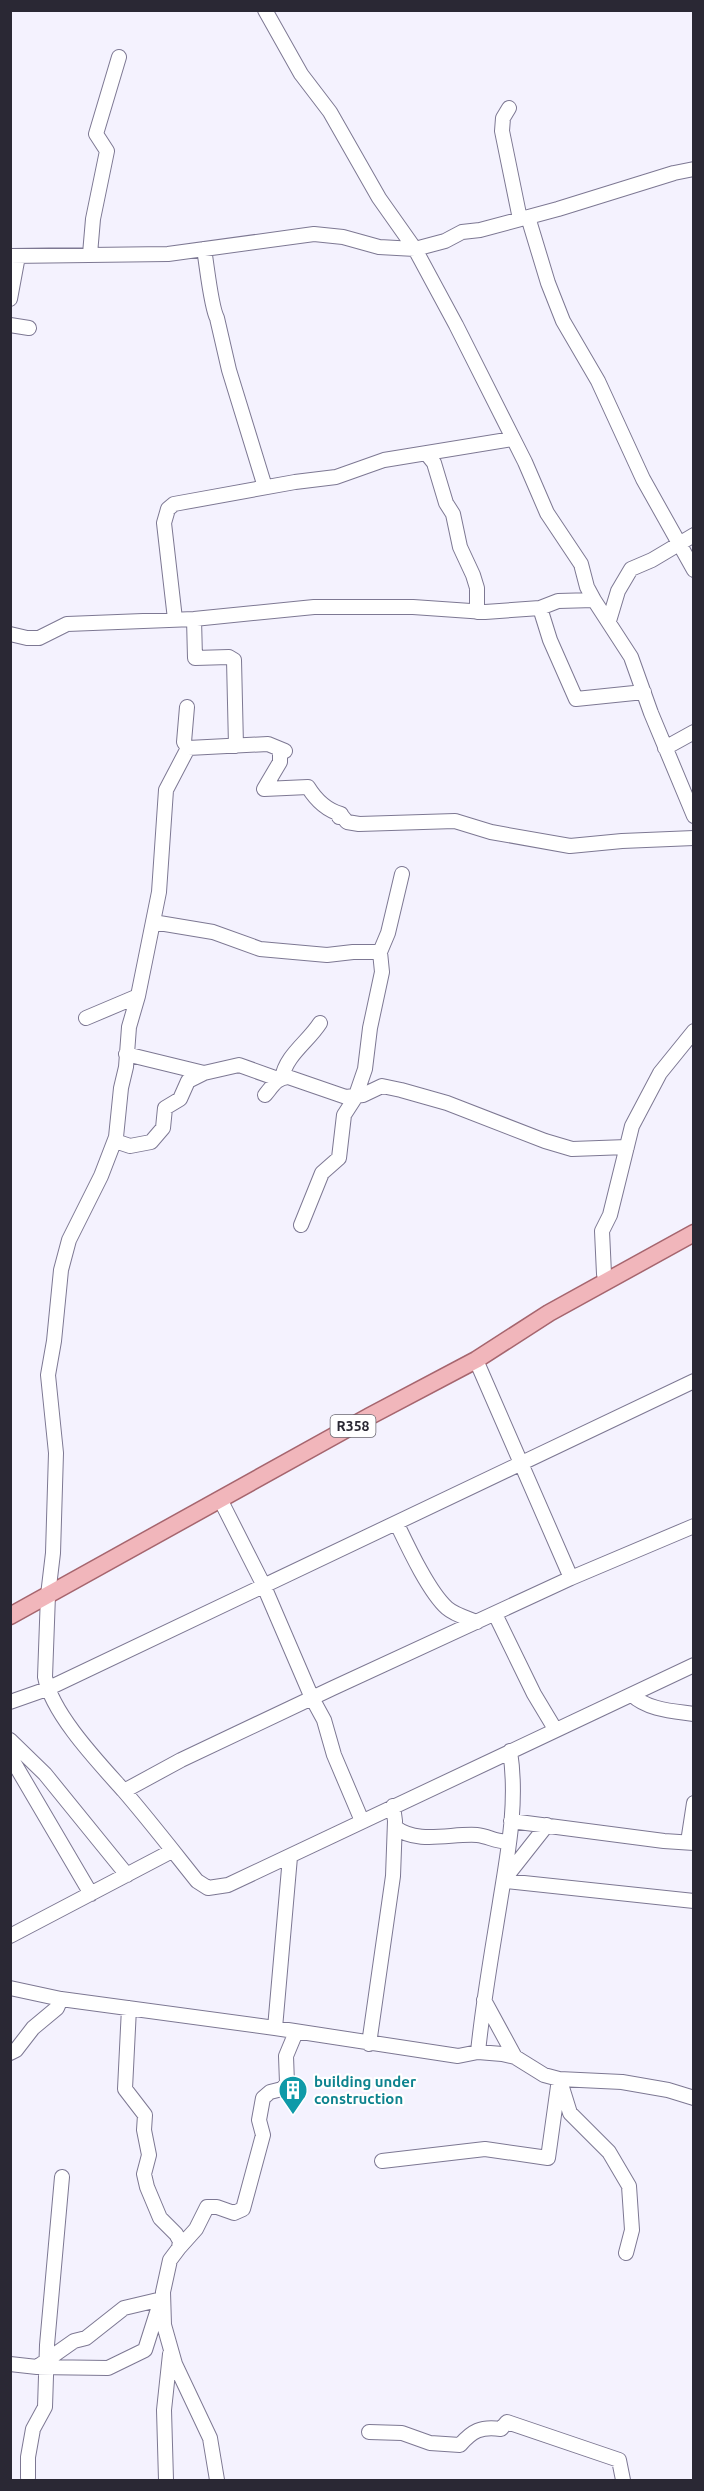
<svg xmlns="http://www.w3.org/2000/svg" width="704" height="2491" viewBox="0 0 704 2491" font-family="Ubuntu,sans-serif">
  <style>
    .lines { fill: none; stroke-linecap: round; stroke-linejoin: round }
    .minor-casing { stroke: #7d7893; stroke-width: 16 }
    .major-casing { stroke: #a6656e; stroke-width: 19 }
    .minor { stroke: #fff; stroke-width: 14 }
    .major { stroke: #f1b6bb; stroke-width: 16 }
    .labels { text-anchor: middle; dominant-baseline: central; stroke-width: 4.5; stroke-linejoin: round; paint-order: stroke }
    .shield { fill: #fff; stroke: #6a6871; stroke-width: 1.5 }
    .shield-label { font-size: 14px; font-weight: bold; fill: #2a2834 }
    .culture-label { font-size: 15px; font-weight: bold; fill: #0d838f; stroke: #fff; text-anchor: start }
  </style>
  <rect width="100%" height="100%" fill="#f4f2fe"/>
  <g class="lines">
    <g class="minor-casing">
      <path id="minor" d="M265,10L301,74L330,112L379,198L415,249L456,325L525,462L547,513L581,564L587,587L594,600L631,657L651,713L694,816
        M509,108L503,118L502,131L520,219
        M528,217L548,283L563,321L598,381L643,479L694,570
        M204,249C207,266 211,307 217,318L229,370L265,487
        M90,254L93,219L107,151L96,134L119,57
        M10,256L168,254L314,234L343,237L379,247L415,249L445,241L462,232L480,230L558,209L674,173L694,169
        M10,299L18,256
        M10,325L29,328
        M426,453L434,463L446,503L453,514L460,547L473,575L477,588V612
        M540,608L550,640L576,699L644,692
        M175,619L164,523L168,509L174,504L295,482L336,477L384,460L512,439
        M194,619L195,658L229,657L234,660L236,746
        M609,621L618,591L631,569L652,560L694,535
        M10,634L27,638H39L67,624L194,619L314,607H413L485,612L540,608L558,601L594,600
        M187,707L184,742L188,748L166,790L159,892L138,996L129,1027L126,1067L121,1088L116,1137L101,1176L69,1240L61,1270L54,1341L48,1375L56,1453L53,1553L48,1595L45,1677C52,1714 99,1763 124,1791C149,1820 173,1851 197,1881L208,1888L228,1885L694,1665
        M188,748L268,744L285,751L280,753V762L264,789L308,787C316,800 326,810 341,814L339,817L342,816L347,822L359,824L455,821L491,832L570,846L622,841L694,838
        M665,748L694,732
        M153,922L213,932L260,949L327,955L353,952H380L388,933L402,874
        M86,1018L138,996
        M126,1054L204,1073L239,1065L278,1079
        M282,1078C286,1055 308,1042 320,1023
        M265,1095C272,1087 276,1078 288,1077L346,1097L363,1095L382,1086L401,1090L447,1103L545,1141L572,1149L627,1147
        M115,1141L130,1146L151,1142L163,1128L165,1108L180,1099L188,1081L204,1073
        M301,1225L322,1173L339,1158L344,1115L355,1098L365,1069L370,1028L382,972L380,952
        M607,1281L604,1274L602,1231L610,1215L632,1126L660,1073L694,1031
        M476,1360L571,1578
        M221,1501L263,1584L312,1698L324,1720L334,1755L362,1821
        M397,1524C408,1547 429,1592 447,1608C455,1615 467,1618 477,1622
        M495,1614L534,1694L555,1729
        M632,1695C648,1710 673,1711 694,1714
        M10,1702L47,1689L694,1381
        M10,1740L45,1774L127,1875
        M10,1756L91,1894
        M124,1791L181,1760L333,1688L571,1578L694,1526
        M511,1821L664,1841L694,1843
        M395,1827C417,1845 452,1833 477,1835C489,1836 497,1843 509,1841
        M688,1842L694,1803
        M506,1877L547,1825
        M505,1881L694,1901
        M10,1936L172,1851
        M10,1988L61,1999L275,2028L458,2056L478,2052L502,2054L515,2057L544,2075L559,2079L622,2082L668,2090L694,2098
        M484,2000L515,2057
        M129,2008L125,2089L145,2115L144,2130L149,2155L144,2174L147,2187L160,2218L176,2234L180,2241L179,2248L170,2260L163,2292L164,2325L175,2364L210,2438L217,2480
        M275,2028L290,1857
        M369,2044L393,1876L395,1821L393,1806
        M478,2052C483,2002 492,1952 500,1902C508,1852 518,1802 510,1751
        M10,2053L16,2050L33,2028L57,2008L61,1999
        M561,2084L570,2113L609,2152L629,2186L632,2230L626,2253
        M382,2161L485,2149L548,2158L559,2079
        M179,2248L196,2229L207,2207H217L234,2213L243,2209L263,2135L259,2120L263,2098L270,2092L282,2089L287,2083L286,2056L296,2032
        M10,2364L37,2367L74,2341L86,2338L124,2308L162,2299
        M37,2367L108,2368L145,2350L159,2306
        M369,2432L402,2433L430,2443L460,2445C472,2431 481,2426 501,2429L507,2422L619,2460L623,2480
        M28,2478V2457L33,2429L45,2407L47,2345L62,2177
        M166,2480L164,2410L170,2354"/>
    </g>
    <g class="major-casing">
      <path id="major" d="M10,1616L370,1416L476,1360L549,1313L694,1233"/>
    </g>
    <use href="#minor" class="minor"/>
    <use href="#major" class="major"/>
  </g>
  <defs>
    <g id="building-pin" transform="scale(1.5)"><path d="M0 17L-7.5 6A9.5 9.5 0 1 1 7.5 6Z" fill="#0f9aa8" stroke="#fff"/><path d="M-4-6H4V6H1V3H-1V6H-4ZM-2.5-4.3h1.7v1.8h-1.7ZM.8-4.3h1.7v1.8H.8ZM-2.5-1h1.7V.8h-1.7ZM.8-1h1.7V.8H.8Z" fill="#fff"/></g>
  </defs>
  <g fill-rule="evenodd">
    <use href="#building-pin" x="293" y="2090"/>
  </g>
  <g class="labels">
    <rect class="shield" x="330.5" y="1415" width="45" height="22" rx="4.5"/>
    <g class="shield-label">
      <text x="353" y="1426">R358</text>
    </g>
    <g class="culture-label">
      <text x="314" y="2081">building under<tspan x="314" dy="17">construction</tspan></text>
    </g>
  </g>
  <rect width="704" height="2491" fill="none" stroke="#2a2834" stroke-width="24"/>
</svg>
